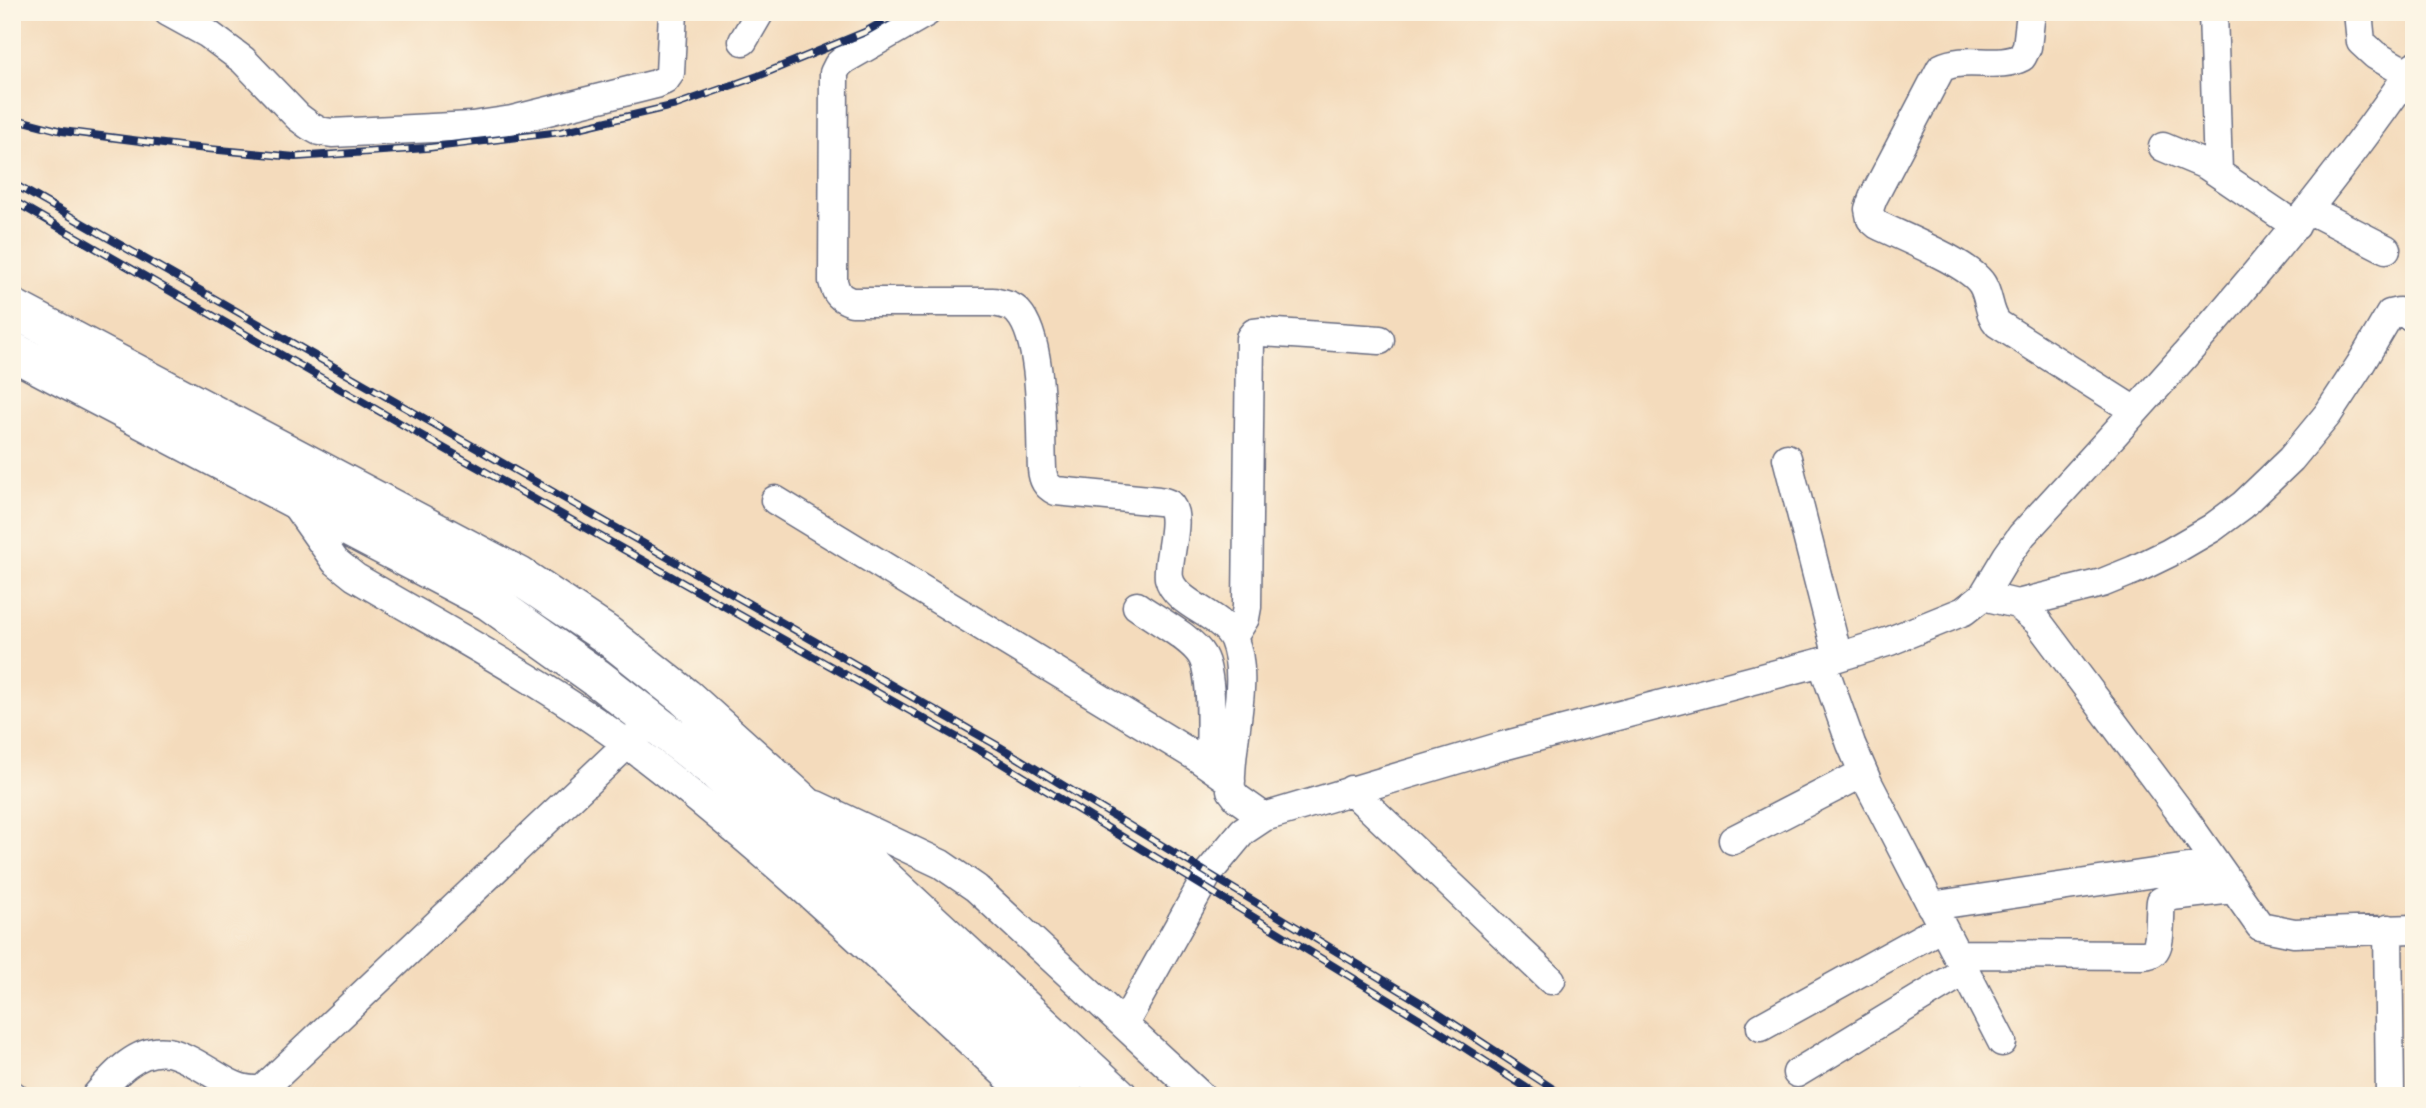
<svg xmlns="http://www.w3.org/2000/svg" width="2426" height="1108" viewBox="0 0 2426 1108" font-family="'IM FELL Great Primer',serif">
  <style>
    .lines { fill: none; stroke-linecap: round; stroke-linejoin: round }
    .minor-casing { stroke: #676b7f; stroke-width: 31 }
    .highway-casing { stroke: #676b7f; stroke-width: 41 }
    .minor { stroke: #fff; stroke-width: 28 }
    .highway { stroke: #fff; stroke-width: 38 }
    .rail-casing { stroke: #1b2f5e; stroke-width: 8 }
    .rail { stroke: #fcf5e5; stroke-width: 5; stroke-dasharray: 16; stroke-linecap: butt }
  </style>
  <rect width="100%" height="100%" fill="#fcf5e5"/>
  <filter id="ink" filterUnits="userSpaceOnUse"><feTurbulence type="fractalNoise" baseFrequency=".0143" numOctaves="2"/><feDisplacementMap in="SourceGraphic" scale="14" xChannelSelector="R" yChannelSelector="G"/><feConvolveMatrix kernelMatrix="1 2 1 2 8 2 1 2 1" color-interpolation-filters="sRGB"/></filter>
  <filter id="wash" filterUnits="userSpaceOnUse"><feTurbulence type="fractalNoise" baseFrequency=".00686" numOctaves="4" result="noise"/><feDisplacementMap in="SourceGraphic" scale="28" xChannelSelector="R" yChannelSelector="G"/><feGaussianBlur stdDeviation="1.57" result="paint"/><feColorMatrix in="noise" values="0 0 0 0 0 0 0 0 0 0 0 0 0 0 0 0 0 1.4 0 .05"/><feComposite in="paint" operator="in"/></filter>
  <g filter="url(#wash)">
    <rect width="100%" height="100%" fill="#f4dbbc"/>
  </g>
  <g filter="url(#ink)">
    <g class="lines">
      <g class="minor-casing">
        <path id="minor" d="M168,12L208,34L243,60L298,117L310,126L319,131L332,133L472,126L512,120L656,84L665,80L670,73L673,12
          M927,12L845,59L838,65L834,73L833,281C836,294 840,298 852,302H993C1002,304 1012,305 1018,312C1044,340 1040,430 1042,469C1043,480 1046,486 1056,491L1159,501C1161,501 1168,503 1169,504C1183,515 1166,561 1169,578C1175,605 1223,614 1234,640C1251,683 1228,744 1231,790L1237,798L1264,817
          M2031,12L2027,47L2022,57C1998,70 1966,55 1941,68L1873,198L1869,209L1871,219L1878,225C1902,237 1969,263 1982,284C1990,297 1988,313 1998,324L2135,411
          M2213,12L2218,172
          M2358,12L2361,42L2375,55L2408,74
          M743,41L760,12
          M2163,147L2206,165L2296,226
          M2308,209L2386,249
          M1787,458L1838,657
          M292,500L335,561L355,577C447,631 544,682 630,746C771,852 898,976 1028,1096
          M775,500L1195,756L1231,781
          M1983,596L2017,604L2038,622L2177,808L2260,926L2294,933L2414,929
          M2017,604L2102,583L2134,570L2169,553L2212,528L2243,505L2291,459L2328,414L2360,365L2390,314L2399,312L2414,317
          M1137,606C1155,619 1192,638 1202,656C1214,677 1210,740 1210,766
          M1233,637L1245,618L1247,607L1250,338L1254,333L1262,332L1380,340
          M1822,662L1851,744L1867,781L2002,1042
          M1351,790L1551,980
          M816,805L941,864L976,888L1201,1096
          M1733,840L1863,773
          M1931,906L2215,864
          M2388,929L2390,1096
          M1956,954L2142,955C2144,955 2151,954 2153,952C2162,947 2159,912 2161,901L2172,896L2233,889
          M1124,1024L1209,872L1243,831L1264,817L1499,747L1822,662L1890,641L1964,611L1983,596L2007,556L2022,535C2160,385 2299,235 2414,66
          M1761,1027L1942,927
          M1797,1073L1965,971
          M12,1095L14,1096
          M96,1096C113,1076 138,1047 168,1052C185,1055 211,1073 227,1082C239,1088 250,1092 263,1089L639,733"/>
      </g>
      <g class="highway-casing">
        <path id="highway" d="M12,308L519,576L607,635L685,697L794,795L1118,1096
          M12,351L489,601L597,678L715,770L1064,1096"/>
      </g>
      <use href="#minor" class="minor"/>
      <use href="#highway" class="highway"/>
      <g class="rail-casing">
        <path id="rail" d="M12,118L62,131L187,147L295,157L426,148L561,132L676,105L758,76L865,32L900,12
          M12,183L1000,747L1428,1007L1564,1096
          M12,200L431,441L990,756L1420,1019L1539,1096"/>
      </g>
      <use href="#rail" class="rail"/>
    </g>
  </g>
  <rect width="2426" height="1108" fill="none" stroke="#fcf5e5" stroke-width="42"/>
</svg>
